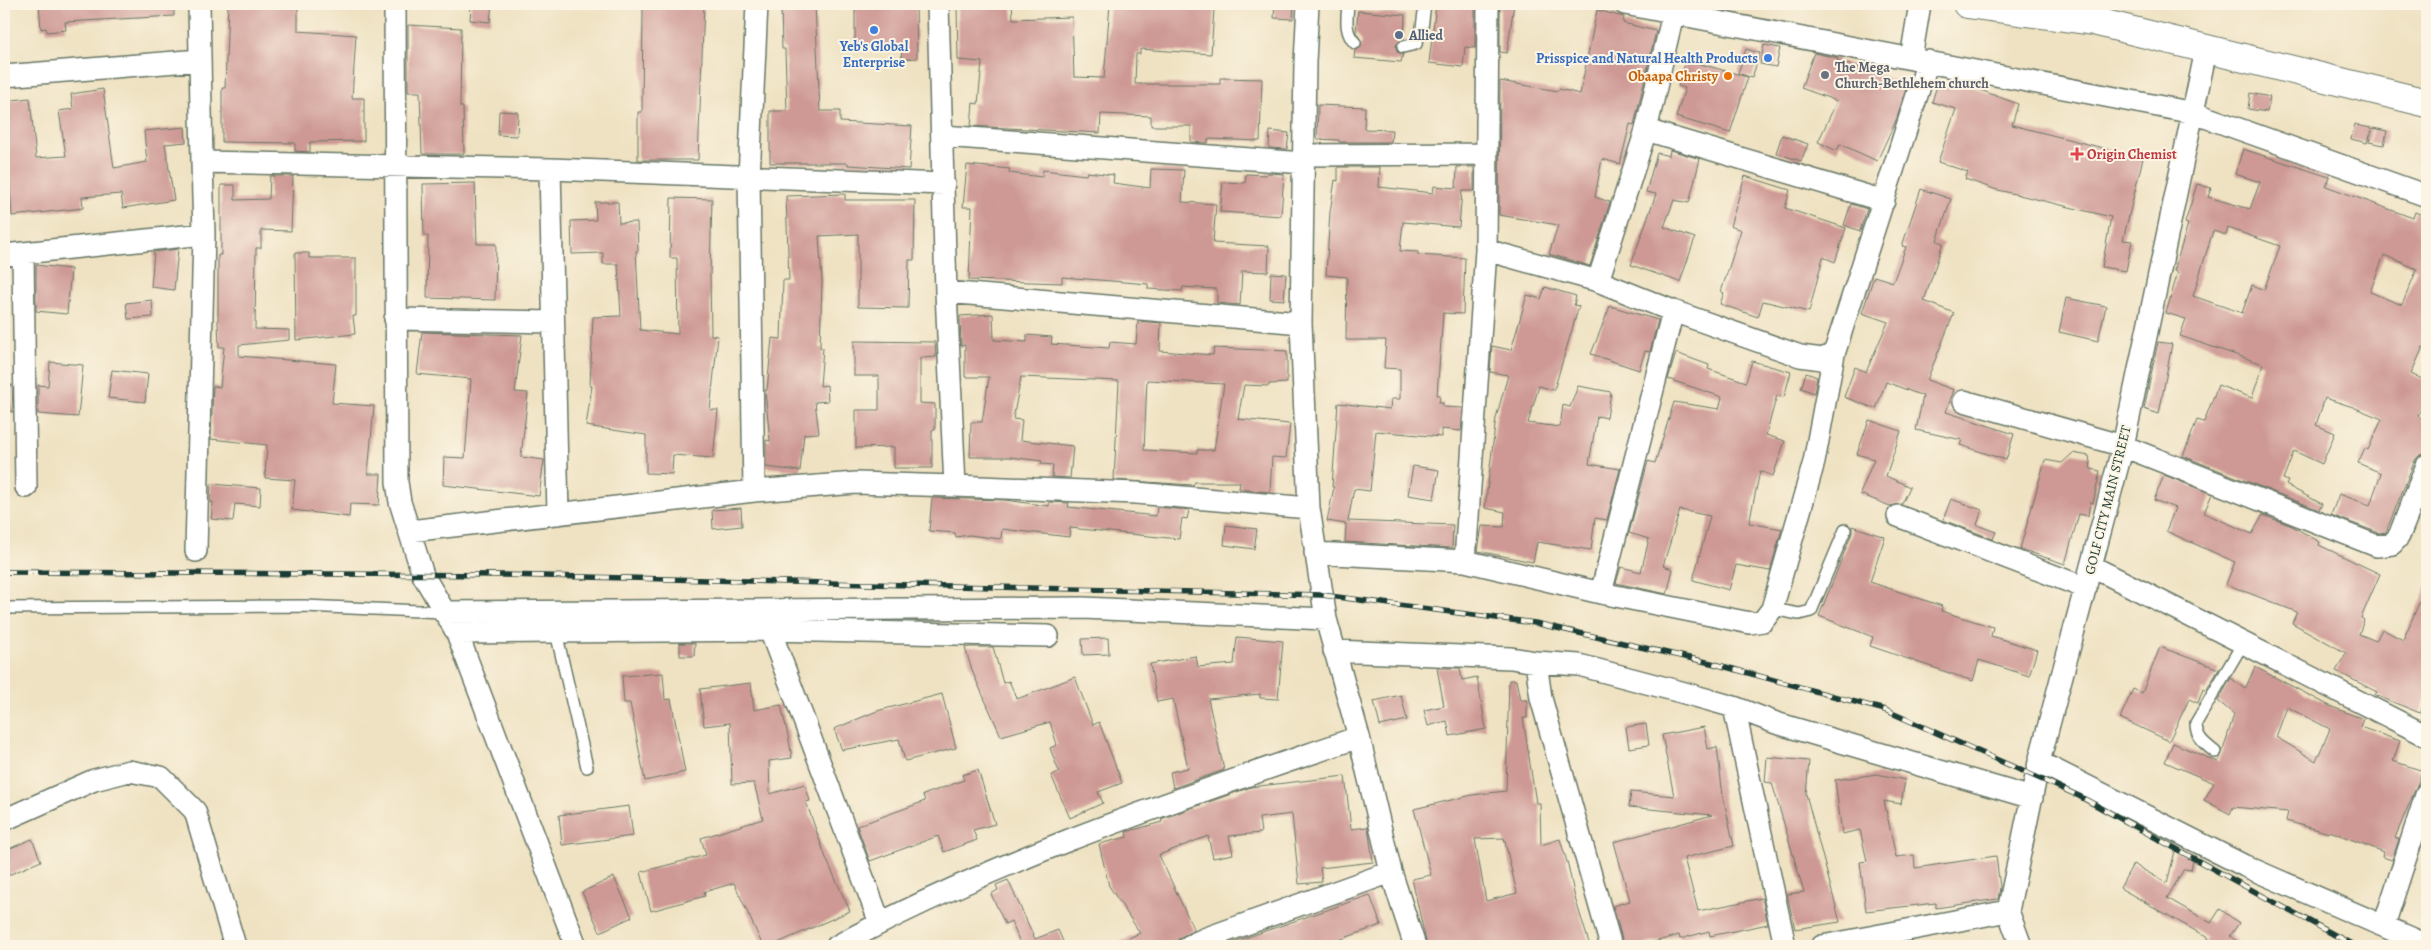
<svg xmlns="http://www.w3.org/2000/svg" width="2431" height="950" viewBox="0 0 2431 950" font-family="Alegreya,serif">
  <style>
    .building { fill: #ce9994; fill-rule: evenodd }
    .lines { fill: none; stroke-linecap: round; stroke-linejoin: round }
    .lane-casing { stroke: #687766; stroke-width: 14 }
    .street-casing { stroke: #687766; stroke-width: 24 }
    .highway-casing { stroke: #687766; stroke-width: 30 }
    .lane { stroke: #fff; stroke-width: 11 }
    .street { stroke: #fff; stroke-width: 21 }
    .highway { stroke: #fff; stroke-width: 28 }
    .rail-casing { stroke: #1f3d34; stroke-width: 5.5 }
    .rail { stroke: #fcf5e5; stroke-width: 4; stroke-dasharray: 11; stroke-linecap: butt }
    .shop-dot { fill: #3f7fe0; stroke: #fcf5e5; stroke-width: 2 }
    .service-dot { fill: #5c6f8a; stroke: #fcf5e5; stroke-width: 2 }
    .worship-dot { fill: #6b7280; stroke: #fcf5e5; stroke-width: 2 }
    .food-dot { fill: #e8710a; stroke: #fcf5e5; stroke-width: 2 }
    .health-dot { fill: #e0444e; stroke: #fcf5e5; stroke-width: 2 }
    .labels { text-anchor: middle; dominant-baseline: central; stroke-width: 4; stroke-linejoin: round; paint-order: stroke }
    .service-label { font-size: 14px; font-weight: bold; fill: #4e5e75; stroke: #fcf5e5; text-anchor: start }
    .shop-label { font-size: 14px; font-weight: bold; fill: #366cbe; stroke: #fcf5e5 }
    .worship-label { font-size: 14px; font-weight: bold; fill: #5b616d; stroke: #fcf5e5; text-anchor: start }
    .food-label { font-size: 14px; font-weight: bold; fill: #c56008; stroke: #fcf5e5; text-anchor: end }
    .health-label { font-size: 14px; font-weight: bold; fill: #be3a42; stroke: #fcf5e5; text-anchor: start }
    .street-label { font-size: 14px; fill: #1f3d34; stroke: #fcf5e5 }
  </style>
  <rect width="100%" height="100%" fill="#fcf5e5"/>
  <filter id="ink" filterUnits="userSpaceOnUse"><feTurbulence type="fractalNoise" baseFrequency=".02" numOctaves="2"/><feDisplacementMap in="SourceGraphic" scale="10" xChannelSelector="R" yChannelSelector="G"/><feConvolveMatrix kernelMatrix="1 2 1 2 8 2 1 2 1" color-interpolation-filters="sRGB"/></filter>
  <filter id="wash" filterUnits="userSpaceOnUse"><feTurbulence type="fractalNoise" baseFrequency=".0096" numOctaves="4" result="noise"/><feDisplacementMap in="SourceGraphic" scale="20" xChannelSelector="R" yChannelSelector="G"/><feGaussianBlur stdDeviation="1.12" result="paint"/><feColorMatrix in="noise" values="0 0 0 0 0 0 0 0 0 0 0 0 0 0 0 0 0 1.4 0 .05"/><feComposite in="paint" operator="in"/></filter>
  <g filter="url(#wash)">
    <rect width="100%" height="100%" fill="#efe2c2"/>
    <g id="blocks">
      <path class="building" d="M39,4H174V16L65,22L66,30L47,32L46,28L41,29Z
        M228,4H298V31L356,35L352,98H364V141L310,142V152L295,151V143L222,142V88H225Z
        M471,4H492L490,22L470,20Z
        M643,4H704L698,160H638V112H642Z
        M781,4H815L820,111H840V122L912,126L909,169L848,165V163H770V111H787L785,49H782Z
        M855,4H916L917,58L902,59L901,47H855Z
        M957,4H1012L1013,19L1072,17L1074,77L1104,78L1110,4H1182V7L1214,9L1211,54L1140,49V54H1136L1135,84H1220V78L1262,79L1260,141L1208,139V143L1191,142V126H1151V116L1101,114L1100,133L971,126L973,103L978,104L982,62L958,60Z
        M1275,4H1294L1293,19L1274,18Z
        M1436,4L1475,6V48L1465,47L1463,67L1429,63Z
        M1500,4H1514L1507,53L1500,52Z
        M1597,10L1624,17L1623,23L1656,31L1634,125L1630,124L1620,164L1602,159L1595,197L1610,202L1590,266L1549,254L1558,225L1499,215L1500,81L1558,91L1559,89L1580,94Z
        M1358,11L1405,15L1404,39L1396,45L1397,52L1403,54L1401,62L1354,58L1355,50L1360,48L1362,42L1356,32Z
        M408,25L461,28L460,107H463L464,154H422L420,92H408Z
        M1764,45L1780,48L1776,67L1760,64Z
        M1746,49L1760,53L1752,78L1738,73Z
        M1814,53L1838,58L1837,60L1907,85L1897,118L1877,161L1840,144L1837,151L1818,142L1837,101L1801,88Z
        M1686,60L1748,77L1730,133L1676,117L1685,88L1678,86Z
        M1956,81L2018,104L2012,125L2143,158L2123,240L2132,241L2126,271L2102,267L2111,217L1994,189L1965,179L1968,172L1938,162L1956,109L1932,102L1938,82L1954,88Z
        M103,89L114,168L147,162L144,131L185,127L186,142L165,144L174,200L123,208L121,194L82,197L83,208L12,216L4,101L30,98L36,158L66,156L59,111L73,109L71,94Z
        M2250,93L2270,97L2267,112L2248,109Z
        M1318,105L1365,107L1364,129L1392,130L1391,142H1339V140L1317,139Z
        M499,111L518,112L517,136L498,135Z
        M2355,125L2371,128L2367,143L2351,139Z
        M2373,128L2387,131L2384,145L2369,142Z
        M1270,131L1289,133L1287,149L1269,148Z
        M1782,135L1808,144L1801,161L1776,153Z
        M2243,149L2329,177L2326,186L2413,218L2415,212L2427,217V348L2423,347L2411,374L2427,381V396L2418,416L2427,422V453L2420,455L2415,460L2386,532L2379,533L2331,515L2339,494L2370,505L2381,473L2358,463L2365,448L2368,450L2382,419L2353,407L2325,398L2316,425L2335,433L2322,464L2294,451L2283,479L2288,481L2286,485L2322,504L2319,510L2183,456L2197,420L2204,422L2218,385L2252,398L2263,364L2180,336L2186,319L2166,313L2178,272L2174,271L2188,224L2185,223L2197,184L2211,188L2208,197L2250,209L2260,182L2235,174ZM2228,228L2280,246L2264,290L2252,285L2242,313L2193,296L2213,231L2226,235ZM2384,255L2417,269L2402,305L2370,292Z
        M1670,150L1700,159L1689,203L1674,200L1664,227L1695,238L1680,282L1631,265L1656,194L1646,192L1657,153L1669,156Z
        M967,165L1010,169L1009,173L1042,177L1043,170L1086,175L1087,172L1114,175L1113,183L1150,188L1151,169L1184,170L1182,202L1216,204L1213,243L1269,246L1268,272L1242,271L1240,305L1217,303V289L1183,287L1182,291L1148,289V284L1062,277V283L969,280L972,207H963Z
        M1338,167H1380L1379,187L1433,193L1434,186L1456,188L1457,167H1474V191H1462L1459,227L1403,222L1400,251L1418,252V255L1465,258L1463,314L1443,313L1437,396H1440L1439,403H1443V407L1463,408L1461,431L1441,429V437L1376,431L1370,491L1354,489L1348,521L1453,525L1452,548L1345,542L1346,524L1327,521L1334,487H1332L1338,403L1390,409L1391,399H1400V369L1384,368L1386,340H1346L1347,277L1326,275L1330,212L1335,180L1338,181Z
        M1267,173L1284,174L1281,216L1220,212L1223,182L1245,183L1246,174L1266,175Z
        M270,176H293L291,231L261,230V248H256L255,329L289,330V340L239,345V356L336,364L332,403L374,406L368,474H381L379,505L350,504L349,517L292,510L295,480L265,478L267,445L211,439L213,386L220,387L224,347H219L218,323V255H221V185H235V200L269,199Z
        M1745,176L1790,190L1785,208L1846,228L1835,262L1823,257L1809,312L1763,301L1758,317L1720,304L1724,293L1721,292L1741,230L1730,226Z
        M475,183L477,244H496L495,300L427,298L428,236H424L423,184Z
        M1921,189L1951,199L1937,241L1943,243L1924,301L1954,313L1927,380L1954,390L1946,412L2014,434L2006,460L1960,445L1962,440L1916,430L1923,396L1886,382L1876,409L1844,397L1855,367L1866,372L1888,322L1862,313L1874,276L1893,282L1906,247L1902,246Z
        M845,194V200H915L914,260H909L908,308L858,307V234L819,236L822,281L820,348H823L820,386L827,385L828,401L815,402L819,433L804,434L800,471L766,467V440L770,441L765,390H767L772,338L781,339L783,280H789L786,196Z
        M671,198L712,199L710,274L711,335L718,336L710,410H718L713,458L673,455L672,474L646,473V435L586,426L592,386H590L593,317L621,316L618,264H603V253L572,254L571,221L596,220L595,202H618L619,223L637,222L638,251H636L640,330L678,334L677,258H670Z
        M1851,204L1867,209L1860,231L1844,225Z
        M178,249L174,290L151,287L154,252Z
        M295,253H309V258H356V316H353L355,334L296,340Z
        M36,265L71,269L67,314L36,311Z
        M1271,273L1286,274L1284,300L1270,299Z
        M1545,287L1576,296L1574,305L1579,306L1554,390L1539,386L1528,423L1560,427L1563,405L1570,407L1578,386L1611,392L1607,418L1597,416L1589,464L1620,469L1607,520L1595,518L1591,550L1537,542L1533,562L1478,551L1482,526L1504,527L1505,512L1485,508L1496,418L1508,375L1490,372L1492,346L1511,350L1527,295L1541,299Z
        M2066,298L2106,306L2098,341L2059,332Z
        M152,300L153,317L128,319L126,303Z
        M1610,306L1658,320L1650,352L1645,351L1639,370L1591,354Z
        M993,314L994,340L1027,342V335L1052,337L1051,344L1109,348L1110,342L1136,344L1138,321L1161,323L1160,351L1213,355L1214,348L1287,351V383L1269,384V386L1244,385L1238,419L1290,424L1286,458L1272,457L1270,492L1239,489L1240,482H1195L1193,485L1114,480L1119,381L1021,377L1013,419L1022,420L1020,440L1073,446L1070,478L1052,477L1053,465L1041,464L1042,461L1010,457H970L971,422H982L989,377H965V345L961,346L960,316ZM1147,380L1224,384L1214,450H1197V453L1144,450Z
        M422,332L522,335L515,392L528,393L521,457L544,460L539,496L443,485L444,457L465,458L471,379L417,374Z
        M854,341L935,342L936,357L920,358V403L935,404V430H932V468H894V447L856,448V410H879V376H854Z
        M2158,342L2172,344L2159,414L2144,409Z
        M1676,353L1709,365L1708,369L1746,382L1752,361L1791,372L1784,397L1777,395L1766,435L1785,441L1773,476L1760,471L1749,523L1782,529L1770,571L1736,565L1729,590L1693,580L1710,516L1680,510L1663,566L1673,569L1667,594L1616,583L1621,567L1641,572L1649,539L1629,533L1648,461L1655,463L1674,402L1719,409L1722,397L1668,379Z
        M50,362L83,365L78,417L38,414V385L48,386Z
        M112,370L148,374L145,402L108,398Z
        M1806,373L1817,377L1814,393L1801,388Z
        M4,384L12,385L13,412L4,411Z
        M1869,420L1901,431L1886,476L1910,487L1902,504L1890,506L1860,494L1874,459L1857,454Z
        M2073,453L2089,456L2091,469L2100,471L2093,503L2090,502L2088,516L2079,514L2065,564L2020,549L2045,460L2062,463Z
        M1413,466L1439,470L1434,499L1408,495Z
        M2164,475L2212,494L2204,513L2252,534L2263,515L2292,526L2320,542L2319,545L2380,574L2361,618L2364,620L2359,634L2376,641L2382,629L2403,640L2427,585V695L2420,713L2375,695L2377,692L2336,671L2346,653L2292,623L2297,612L2226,584L2235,562L2166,531L2175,508L2154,500Z
        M211,484L261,488L260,506L235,504L233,521L211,519L213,502H210Z
        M932,498L1005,500L1049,506V502L1069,503L1068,507L1156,516L1157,507L1189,510L1187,519L1182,518L1179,539L1070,528L1069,537L1002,529L1001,539L969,535L956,537L955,533L929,531Z
        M1951,499L1982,510L1977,525L1996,532L1993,539L1943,520Z
        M741,508L742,526L713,529L712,510Z
        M1226,525L1257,529L1254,549L1224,545Z
        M1852,526L1885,537L1870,582L1942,606L1941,611L1993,627L1991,636L2037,650L2029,676L1979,660L1973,681L1870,646L1873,637L1819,616L1852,533Z
        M1237,637L1283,641L1278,699L1260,698V694L1208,699L1224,770L1173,788L1170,772L1188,768L1173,699L1157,702L1150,664L1196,656L1198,667L1234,664Z
        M1108,638L1109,654L1083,655L1082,639Z
        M680,643H695L694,656H680Z
        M969,647H993L1003,683L1009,681L1017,699L1075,677L1093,725L1099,722L1122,783L1098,792L1103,803L1070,818L1051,775L1059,772L1050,748L1057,745L1050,722L1001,736L973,673L965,648Z
        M2160,647L2219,669L2206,691L2203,689L2198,703L2189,699L2169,741L2120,718L2133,689L2142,693Z
        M2255,667L2330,706L2363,719L2360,727L2400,741L2393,761L2423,771L2395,838L2399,839L2392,860L2382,857L2384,852L2330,831L2329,833L2286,821L2288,812L2233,807L2230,814L2204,800L2214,783L2165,762L2173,743L2218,762L2222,754L2234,714L2218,701L2231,678L2245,689ZM2287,707L2330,729L2316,761L2276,737Z
        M1437,668H1460L1462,680L1477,677L1486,729L1450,736L1447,721L1428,726L1424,710L1444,706Z
        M663,673L665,700L671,699L685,772L645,781L630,703H624L622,676Z
        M1509,680H1516L1520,700H1527V718H1523L1536,803H1540L1541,845L1560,839L1568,865L1575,898L1590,946H1427L1412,879L1431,875L1414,809L1472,795L1506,791ZM1504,838L1517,893L1486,901L1475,839Z
        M751,683L754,710L781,705L789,740L792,758L769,761L770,794L805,784L810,801L806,802L826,858L850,911L771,946H763L734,883L704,892L705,896L651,911L641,872L706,855L701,838L763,819L754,783L732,784L730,723L704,726L700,689Z
        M942,694L956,748L905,761L899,739L842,750L834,729L877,711Z
        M1401,695L1407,720L1380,726L1374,701Z
        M1646,724L1649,745L1629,748L1626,727Z
        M1704,727L1708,749L1717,747L1723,796L1734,846L1684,858L1698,911L1762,898L1768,924L1710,936L1709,931L1680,939L1679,935L1640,946H1624L1613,906L1630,901L1614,842L1712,815L1629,807L1631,792L1674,796L1662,735Z
        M1767,757L1809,761L1806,794L1840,922L1795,929L1787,894L1804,892L1772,783L1765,782Z
        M978,770L995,824L973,830L977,840L944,852L938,836L870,861L857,826L925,801L923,795L964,780L962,775Z
        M1877,774L1905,780L1901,804L1884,801L1896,857L1914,855L1915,868L1996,856L2000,887L1998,899L1936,908V903L1866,911L1860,862L1867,861L1860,830L1842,834L1835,780Z
        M1345,776L1351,829L1368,827L1373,862L1320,868L1322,882L1299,884L1292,814L1259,818L1261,833L1229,836L1233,854L1213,858L1208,836L1159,855L1194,930L1179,938L1177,946H1111L1140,933L1109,886L1099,844L1127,837L1126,832L1162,822L1161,819L1251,787Z
        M629,806L633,836L562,845L559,815Z
        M32,839L41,861L4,877V851Z
        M2175,851L2194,856L2191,870L2184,869L2167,898L2211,923L2220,909L2239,923L2230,936L2243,946H2202L2208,938L2120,888L2133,864L2167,883Z
        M614,877L632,917L600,932L582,892Z
        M1008,880L1035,939L1058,930L1065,946H1019L1021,945L1011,921L1005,924L991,894L998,890L996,885Z
        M1370,895L1381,925L1322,946H1228V944Z"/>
    </g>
  </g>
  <g filter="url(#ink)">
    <use href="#blocks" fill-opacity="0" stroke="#687766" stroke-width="1"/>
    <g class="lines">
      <g class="lane-casing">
        <path id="lane" d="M1348,4C1347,18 1344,32 1355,43
          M1403,47L1416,44L1422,28L1425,4
          M4,608L304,606L443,612
          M1772,609L1799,614L1811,611L1845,530
          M556,632L587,767
          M2215,752C2204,743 2196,738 2196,723L2243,643"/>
      </g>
      <g class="street-casing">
        <path id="street" d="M199,4L202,162L550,169L944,184
          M395,4L397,482L400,502L423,575L457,633L576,946
          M938,4L946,292L955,486L1136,493L1309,508
          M1308,4L1305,62L1301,323L1309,508L1326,619L1359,737L1391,872L1415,946
          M1625,4L2194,113L2427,196
          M1911,58L1920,4
          M4,76L200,60
          M1646,130L1884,201
          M943,136L1304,163
          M1304,155L1485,154
          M550,169L558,514
          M1486,250L1598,281L1673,311L1800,356L1822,359L1834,354L1928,61
          M23,254L26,487
          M4,255L204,234
          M1598,281L1646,130L1673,14
          M946,292L1301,323
          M395,319L553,322
          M1964,401L2123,446L2377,546L2392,544L2399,536L2427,465
          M754,491L749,177L757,4
          M1898,516L2086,588
          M410,531L754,491L856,483L955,486
          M196,551L204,234L202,162
          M1315,553L1465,561L1601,593L1750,623L1763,621L1772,609L1814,462L1834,354
          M1465,561L1486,250L1488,4
          M2091,566L2427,736
          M1601,593L1673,311
          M443,612L1083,608L1326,619
          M770,630L880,923
          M457,633L770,630L1048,636
          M1334,651L1511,658L1536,662L1541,698L1611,946
          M1536,662L1579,665L1681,692L1734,707L1776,723L2032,798
          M1734,707L1785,946
          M2039,762L2245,866L2427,945
          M4,820L94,780L129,771L161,777L195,811L235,946
          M2384,925L2427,792
          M837,946C1002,856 1182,798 1359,737
          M1189,946L1204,939L1391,872
          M1822,946L2008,911
          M2021,946L2008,911L2039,762L2123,446L2206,50"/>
      </g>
      <g class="highway-casing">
        <path id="highway" d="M1967,4L2093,21L2427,103"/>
      </g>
      <use href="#lane" class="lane"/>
      <use href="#street" class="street"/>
      <use href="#highway" class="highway"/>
      <g class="rail-casing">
        <path id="rail" d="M4,572L503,575L1322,595L1535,623L1711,663L1885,710L2079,796L2355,946"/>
      </g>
      <use href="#rail" class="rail"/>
    </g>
  </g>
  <g class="shop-dot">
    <circle cx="874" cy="30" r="5"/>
    <circle cx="1768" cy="58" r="5"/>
  </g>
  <circle class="service-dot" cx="1399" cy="35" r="5"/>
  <circle class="worship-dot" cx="1825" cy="75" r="5"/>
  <circle class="food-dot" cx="1728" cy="76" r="5"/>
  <path class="health-dot" d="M2074.5 146.5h5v5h5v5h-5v5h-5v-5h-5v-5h5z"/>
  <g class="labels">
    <g class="service-label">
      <text x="1409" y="35">Allied</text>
    </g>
    <g class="shop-label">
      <text x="874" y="46">Yeb's Global<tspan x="874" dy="16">Enterprise</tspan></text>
      <text x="1758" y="58" text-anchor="end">Prisspice and Natural Health Products</text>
    </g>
    <g class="worship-label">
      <text x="1835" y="67">The Mega<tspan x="1835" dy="16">Church-Bethlehem church</tspan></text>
    </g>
    <g class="food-label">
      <text x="1718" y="76">Obaapa Christy</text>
    </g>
    <g class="health-label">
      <text x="2087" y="154">Origin Chemist</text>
    </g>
    <g class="street-label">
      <text transform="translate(2108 500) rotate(-76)">GOLF CITY MAIN STREET</text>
    </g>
  </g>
  <rect width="2431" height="950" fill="none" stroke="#fcf5e5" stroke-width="20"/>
</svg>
